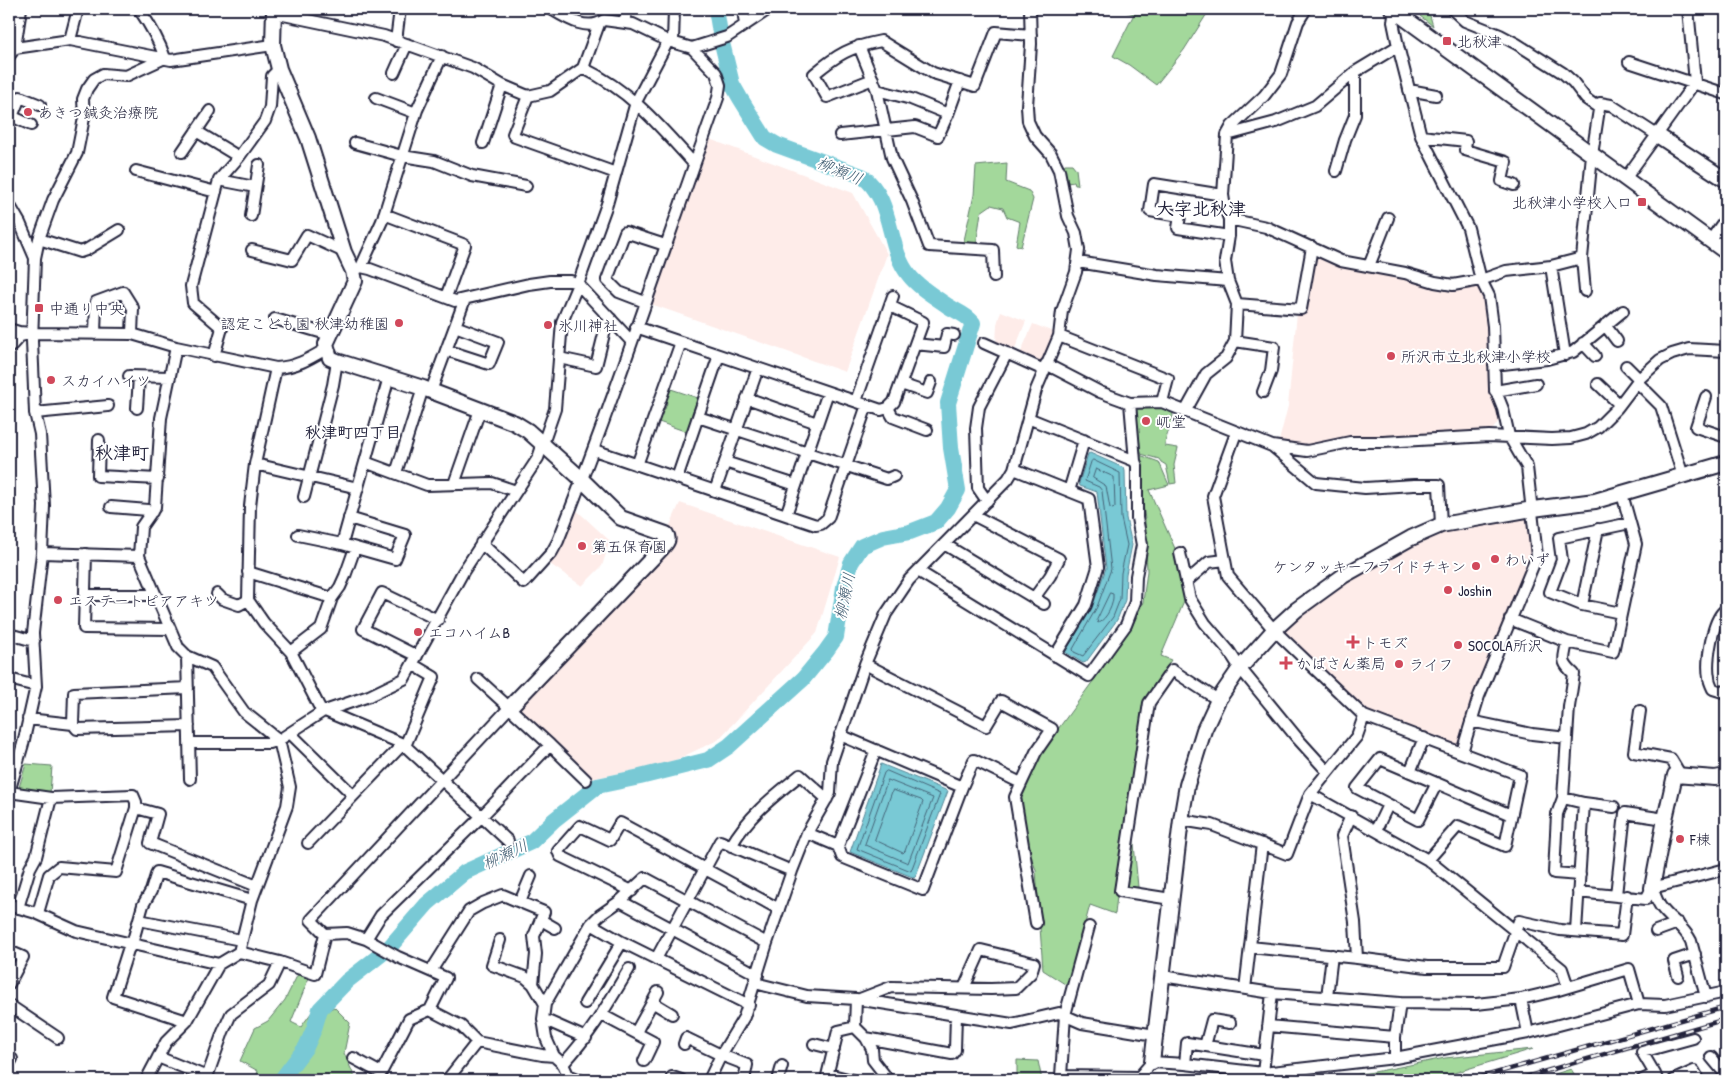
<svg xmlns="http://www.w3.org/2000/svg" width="1735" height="1089" viewBox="0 0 1735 1089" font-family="'Patrick Hand','Klee One',sans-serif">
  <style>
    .built { fill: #feece9 }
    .green { fill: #a3d89b; stroke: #627d6b }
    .water { fill: #79c9d5; stroke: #568697 }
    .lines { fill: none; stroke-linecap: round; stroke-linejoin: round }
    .shore { stroke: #456579; stroke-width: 1 }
    .river { stroke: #79c9d5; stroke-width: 16 }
    .street-casing { stroke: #22223b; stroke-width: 14 }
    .secondary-casing { stroke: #22223b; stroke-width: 18 }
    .street { stroke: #fff; stroke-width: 10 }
    .secondary { stroke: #fff; stroke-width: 14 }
    .rail-casing { stroke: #22223b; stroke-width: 4.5 }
    .rail { stroke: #fff; stroke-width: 2.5; stroke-dasharray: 8; stroke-linecap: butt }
    .poi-dot { fill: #d1495b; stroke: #fff; stroke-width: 2 }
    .labels { text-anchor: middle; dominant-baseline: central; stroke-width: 4; stroke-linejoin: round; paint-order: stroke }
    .poi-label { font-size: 15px; fill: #22223b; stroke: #fff; text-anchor: start }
    .water-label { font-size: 16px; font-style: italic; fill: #405c71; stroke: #fff }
    .neighbourhood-label { font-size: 16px; font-weight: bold; fill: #22223b; stroke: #fff }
    .quarter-label { font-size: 18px; font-weight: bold; fill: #22223b; stroke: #fff }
  </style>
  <rect width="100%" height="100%" fill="#fff"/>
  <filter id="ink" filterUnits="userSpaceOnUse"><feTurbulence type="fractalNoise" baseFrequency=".02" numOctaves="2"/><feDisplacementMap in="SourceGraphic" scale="10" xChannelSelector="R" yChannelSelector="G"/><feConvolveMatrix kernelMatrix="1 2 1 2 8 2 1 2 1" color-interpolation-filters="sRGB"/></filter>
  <g filter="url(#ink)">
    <path class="built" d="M704,137L853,193L887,254L845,372L645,302Z
      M1313,253L1480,287L1485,295L1501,418L1493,429L1379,439L1309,447L1279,441L1288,406L1297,313L1303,314Z
      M1001,311L1026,321L1014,351L996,344L997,324Z
      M1033,324L1056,333L1043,363L1020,354Z
      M680,503L840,557L817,633L718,740L669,763L586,780L509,708L666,534Z
      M571,505L610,541L602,566L582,586L544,560Z
      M1533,509L1537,556L1462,752L1364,716L1274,630L1411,538Z"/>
    <path class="green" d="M1117,9H1210L1184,50L1156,85L1129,65L1113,56L1134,14Z
      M1420,9H1428L1433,26L1420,16Z
      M1007,163L1006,182L1029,191L1033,199L1021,247L1016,245L1020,222L1007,217L1003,208L991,205L981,212L976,246L963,245L974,195L976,166Z
      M1065,164H1072L1076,169L1078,185H1075L1074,182L1067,183V177L1063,168Z
      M668,388L701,399L698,408L693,410L691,417L693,422L690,433L656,421L659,412L665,409L667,403L664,398Z
      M1138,407L1164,408L1173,413C1173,425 1165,435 1165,446L1178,448L1174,465L1176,483L1170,484L1166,465L1161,462L1159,459L1141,454L1136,409Z
      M1137,454L1159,462L1169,485L1149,490L1177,553L1186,597L1161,656L1171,660L1145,700L1130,801L1138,887L1117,896L1115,914L1090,905L1068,986L1043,970L1036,870L1013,809L1045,747L1131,629L1143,602L1147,571L1145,520Z
      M26,764L52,766L50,794L18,791Z
      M299,972L310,975L291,1022L301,1027L314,1009L317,1010L309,1034L276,1080H255L258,1071L240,1061L255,1028L268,1021L285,1000Z
      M334,1007L350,1023L344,1053L356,1080H285L309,1049L324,1012Z
      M1533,1049L1431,1080H1318L1374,1072L1445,1058Z
      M1017,1060L1038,1061L1042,1080H1017Z
      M1571,1069L1578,1080H1536Z"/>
    <path class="water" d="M1090,453L1124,468L1125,471L1126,518L1132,545L1126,574L1125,600L1117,620L1086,662L1083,663L1065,652L1093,605L1106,568L1097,492L1080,486L1079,483L1088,454Z
      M881,764L948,791L915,878L850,852Z"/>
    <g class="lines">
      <path class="shore" d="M1093,460L1120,473L1121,518L1127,545L1121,573L1120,599L1113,617L1083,656L1074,652L1073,649L1097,607L1111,569L1102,491L1099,487L1085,481L1091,462Z
        M1096,469L1114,477L1115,507L1113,509L1110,508L1106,486L1093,478Z
        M1110,593L1113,594C1114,604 1107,619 1098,623L1097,620Z
        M887,771L940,794L911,871L857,849L884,773Z
        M888,780L933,798L908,863L865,845Z
        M893,790L921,800L923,802L905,851L903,853L875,840Z"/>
      <path class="river" d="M281,1080L306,1047L314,1029L320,1009L347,981L388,949L427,904L465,872L531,842L554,820L597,786L640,777L708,760L729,746L803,679L826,651L836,637L844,587L851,563L862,546L883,537L910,532L936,522L948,508L958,490L951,448L948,403L973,323C966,314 957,312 948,306C935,297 918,287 909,275C886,247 894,199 862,176L777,145L765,138L740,98L732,84L721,39L716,9"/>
      <g class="street-casing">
        <path id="street" d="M139,9C150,25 159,40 165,58
          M743,9L745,25
          M1306,9L1298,22L1281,74L1264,96L1232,126L1227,135L1223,195L1225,208L1229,219L1266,227L1341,261L1405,273L1435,282L1453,285L1481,280L1506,271L1551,266L1582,258L1592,155L1600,103L1611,105L1657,135
          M1452,9L1465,21L1500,35L1517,44L1563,73L1573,82L1586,99L1599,108
          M1395,10L1393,22L1398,46L1421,136L1468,228L1481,280L1489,296L1493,326L1495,389L1503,409L1509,436L1527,467L1537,556L1479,696L1462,752
          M274,13L384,36L473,68L502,85L528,96L550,91L583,68L599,24
          M624,22L627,9
          M70,40L78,9
          M396,41L400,9
          M673,42L674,9
          M859,46L877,90L892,158L912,201L929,246L993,250L994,277
          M15,48L70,40L171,60L273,45
          M692,48L727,37L769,9
          M9,56L15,48L21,9
          M1629,62L1726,94
          M583,68C631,91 659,125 694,164
          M394,73L407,44
          M873,79L827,97L814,74C838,54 850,47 881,41L933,73L975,86L996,32L1031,35
          M1409,90L1436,95
          M528,96L513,134L515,137L616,173
          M376,98L416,113
          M948,114L960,81
          M9,115L31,125
          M12,117L20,97L40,105
          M196,131L239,157L265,121L270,107L272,76L279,69
          M840,135L915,127L938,136L948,114L911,99L877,90
          M1227,135L1276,122L1315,106L1355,72L1398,46
          M1421,136L1466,141L1465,150L1506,162L1502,181L1514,185
          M355,143L402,156L434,161L472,176L526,186
          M483,143L502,85
          M182,152L210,111
          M136,171L216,192
          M1336,171L1345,140L1355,115V72
          M1625,179L1695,82L1688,9
          M219,180L255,187
          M1223,195L1154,184L1150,211L1180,216L1178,228L1229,236
          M9,204L20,223L35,258L32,341L35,413L40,434L44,506L42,553L33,633L36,686L23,744L9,792
          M384,214L465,245L446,297
          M251,216L259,165
          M39,239L80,252L86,250L119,230
          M1710,241L1726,218
          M252,250L292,260L307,235L344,252
          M35,258L39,239L53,200L77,153L84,118L83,99L87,89L94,79L103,74L126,76L165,58
          M1582,258L1585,291
          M1078,262L1157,275L1228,281
          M1369,266L1388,218
          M1551,266L1565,355
          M361,267L382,221L417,110L442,56
          M353,271L361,267L370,269L455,301L529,284L550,281H571L578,284L631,341
          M645,302L619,292L607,280L625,232L665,245
          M1237,304L1301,309L1312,247
          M890,306L923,322L915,344
          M275,319L330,335
          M1605,325L1617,341
          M636,327L881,410L888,408L894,402L915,344L944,347L947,334L954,335
          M9,329L19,332L32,333L132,334L176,347L276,368C296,367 309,359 326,349
          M95,334L96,302L123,292L133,308L132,334
          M1059,336L1168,379L1162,402
          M1235,341L1274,347L1271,371L1263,392
          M984,343L1044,370
          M1583,343L1595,356
          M176,347L161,418L155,507L141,527L139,556L178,647L187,656L212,667L244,712L279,740L290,787L287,806L252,900L239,952
          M9,348L20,336L29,334
          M446,350L489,364L498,342L455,326
          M214,356L222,328L193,303L191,286L219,180L239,157
          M559,358L596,366L606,326L611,319
          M1046,364L1100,392L1130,403L1162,402L1272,446L1307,451L1350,442H1383L1489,436L1552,439L1571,438L1586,434L1598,427L1617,408L1639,379L1660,360L1672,354L1689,349L1726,351
          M1494,365L1547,359L1573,352L1623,311
          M1626,366L1639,379
          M276,368L255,464L250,506L248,600L264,623L291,652L322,712
          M129,376L170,377
          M1637,382L1661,406L1683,476
          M901,384L927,393L931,382
          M1598,384L1619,404
          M431,391L465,299
          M1495,391L1536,384
          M1706,397L1696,427L1726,437
          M747,398L817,423
          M856,401L893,296
          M137,408L139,377
          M888,408L893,417L927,430
          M1185,412L1206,374L1226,358L1235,341L1237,304L1228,281L1225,261L1229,236V219
          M35,413L108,406
          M698,417L887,479L894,476
          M1028,418L1135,461
          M1236,433L1213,496L1228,576L1274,630L1364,716L1520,775L1505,846L1458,826L1428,860
          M99,440L98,476L158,479
          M1272,446L1316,483L1365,488L1414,485H1439L1441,525
          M594,450L786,515L816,525L821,524L828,518L867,405
          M365,462L427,485L492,483L516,491
          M725,462L796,485
          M255,464L358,488
          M637,465L681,342
          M1014,469L1089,499L1098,567L1086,605L1055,656
          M396,473L423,388
          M677,478L719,355
          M454,484L480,410
          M715,491L758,368
          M1069,491L1084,440
          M304,497L333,385L337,361
          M987,501L978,488L976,428L979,407L1007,353
          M111,507L148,510L152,512
          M786,515L828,392
          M973,515L1059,559L1050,576L1034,598
          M298,535L342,544L395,559L405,535L349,518
          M481,543L524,583L552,552L558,541C616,395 665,245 718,98L720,85L716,73L692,48L668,41L633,24L604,20C587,32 566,18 551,9
          M342,544L389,377
          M944,544L1044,604
          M42,553L139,556
          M1180,553L1190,599L1205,623L1229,651L1240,668L1298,739L1327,771
          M86,554L84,628L170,629
          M918,571L1089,676L1126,625L1135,602L1136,576L1142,545L1137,518V466L1135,461L1130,403
          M248,572L332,598
          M1186,582L1209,562L1225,560
          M217,594L222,599L239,605L248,600
          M85,595H156
          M1582,605L1598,529
          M1724,611C1712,621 1706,662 1709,677C1709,681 1711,685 1713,689L1726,693
          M1621,613L1582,605L1550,592L1562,560L1559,538L1630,523
          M1510,619L1567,642C1564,660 1560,661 1574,674L1569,707L1563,798L1557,814L1554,873L1580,875
          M9,634L34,641
          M1567,642L1613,652L1636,544L1622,494
          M291,652L321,629L332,598L340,587L345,576L355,548
          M187,656L190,779
          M417,656L363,629L382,593L438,620
          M865,664L986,726L1001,701L1052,729L1036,752L1015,797L1036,923
          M9,679L36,686
          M325,711L403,744L508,841
          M1640,711L1634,752L1671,759L1680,774
          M28,719L73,724L77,729L189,726
          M1471,721L1532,734L1567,738
          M73,724L74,693L188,688
          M290,733L353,795
          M840,735L962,787L974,760L1021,783
          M190,743H269L279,740L322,712L369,696L404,679L463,572L538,458L555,409L562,322L578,284L607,204L636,102L668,41
          M550,745L586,780
          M405,746L434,677L412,664
          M876,750L838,846L842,857L923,890L962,787
          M1410,772L1424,738
          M1437,783L1418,820L1357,788L1380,759L1511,815
          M9,792L51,798L133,795L136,802V808L158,814L150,843L257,886
          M1310,794L1428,860L1562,969L1568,987
          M1563,798L1584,803L1614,807
          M1351,816L1342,836L1355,922L1357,958L1427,967H1503L1519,921L1560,930L1622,935L1627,896
          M1181,820L1212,825L1287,854L1310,794L1357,736L1364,716
          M1376,830L1388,805
          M807,833L838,846
          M308,843L403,744
          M731,846C748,816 774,796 800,775L827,799
          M1652,888C1655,894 1657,902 1661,907C1670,920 1683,925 1691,941L1706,997
          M632,891L560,856L558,851L580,826L610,840L620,823L779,909
          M1578,892L1646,899L1652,888L1726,869
          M1616,895L1625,813L1665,819
          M1171,899L1120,891L1149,703L1172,670L1218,700
          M620,901L758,975
          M520,902L531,876
          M9,905L36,913L76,931L219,964
          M18,908L30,868L36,857L51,798
          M38,913L49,875L59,867L116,872L136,808
          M139,920L241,940
          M541,920L555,928
          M591,924L622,942L749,1005
          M1089,927L1065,1015L1061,1076L1139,1077L1152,1062L1185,1064L1187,1043L1264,1055
          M1576,931L1584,803
          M1656,931L1678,923
          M366,939L381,915L481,817L550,745L478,679
          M500,940L492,965L525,977L533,984
          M1250,947L1357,958
          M9,951L23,957L9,984
          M656,959L720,841L792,871
          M431,971L469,911L483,903L503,895L544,912L534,936L536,954L533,984L545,1004L543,1019L546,1038L554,1056L563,1064L568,1075L567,1080
          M1162,976L1272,993L1400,1003L1476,1004L1521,999
          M1678,976L1674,961L1695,954
          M755,983L807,996L856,999L1012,1024L1059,1013L1082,1023L1155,1035
          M1245,989L1262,844
          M1327,997L1332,955
          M856,999L855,1027L866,1038L872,1049L873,1060L887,1078L886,1080
          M860,999L891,987L991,989L1016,988L1031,973L1034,963L981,950L964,988
          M652,1002L672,1014
          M585,1003L622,942
          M545,1004L591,924L600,915L620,901L645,878L767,943
          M9,1005L58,1038
          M430,1010L461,1026L477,1042L542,1055L554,1056
          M602,1015L653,1042L644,1061
          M543,1019L586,1038
          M187,1021L113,997L128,950L132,944L143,905L151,891L157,872L252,900
          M1268,1026L1395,1037
          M636,1032L658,992
          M1528,1033L1521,999L1555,991L1629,969L1639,1004
          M866,1038L952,1054L955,1050L956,1015
          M684,1044L686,1038L721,1055L747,1065L744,1080
          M814,1044L834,1049
          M1205,1046L1212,1020L1230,1023
          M9,1057L12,1059L9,1064
          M158,1057L207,1077
          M1711,1057L1726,1075
          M353,1058L381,1073L409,1019L430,1010L446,978L398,957L366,939L347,933L325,934L311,920L509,708
          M1395,1058V1037L1400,1003
          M563,1064C591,1034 608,1004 629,969
          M1185,1064L1263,1073L1395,1058L1528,1033L1639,1004L1665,1005L1726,992
          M1263,1073L1272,993
          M828,1074L852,1080
          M1655,1074L1642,1052L1693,1038
          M568,1075L580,1080
          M672,1077L681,1080
          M146,1080L166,1042L187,1021L219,964L239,952L280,962L315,974L325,934
          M206,1080L223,1032L231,1014L269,985L280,962
          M447,1080L477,1042
          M709,1080L721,1055L744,1017L767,943L792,871L807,833L830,793L832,761L865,664L886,614L909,580L1008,479L1014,469L1036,390L1059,336L1062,311L1076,272L1079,250L1076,233L1068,216L1059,170L1051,154L1035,136L1028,121L1027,106L1031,44L1030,9
          M778,1080L782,1066
          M826,1080L838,1031L855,1027
          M1642,1080L1655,1074L1657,1079
          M1674,1080L1694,1071L1699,1080"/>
      </g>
      <g class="secondary-casing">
        <path id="secondary" d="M274,9L273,45L279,69L308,138L344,252L353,271L355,281L326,344L330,358L337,361L423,388L515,423L528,431L577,475L621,518L666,534C670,540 666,543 662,548L509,708
          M1392,9L1726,252
          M1657,135L1726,180
          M1652,888L1665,819L1675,775L1715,778L1726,776
          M1152,1062L1181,820L1187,785L1204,730L1218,700L1240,668L1274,630L1296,610L1343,576L1411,538L1441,525L1533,509L1595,501L1726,463"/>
      </g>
      <use href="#street" class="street"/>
      <use href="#secondary" class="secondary"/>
      <g class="rail-casing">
        <path id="rail" d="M1471,1080L1726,1007
          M1515,1080L1726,1019"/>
      </g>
      <use href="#rail" class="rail"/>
    </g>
  </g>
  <g class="poi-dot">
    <rect x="1442" y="36" width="10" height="10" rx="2.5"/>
    <circle cx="28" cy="112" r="5"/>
    <rect x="1637" y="197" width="10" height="10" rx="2.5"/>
    <rect x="34" y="303" width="10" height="10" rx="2.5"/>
    <circle cx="399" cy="323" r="5"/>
    <circle cx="548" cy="325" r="5"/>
    <circle cx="1391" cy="356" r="5"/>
    <circle cx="51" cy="380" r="5"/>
    <circle cx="1146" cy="421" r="5"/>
    <circle cx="582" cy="546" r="5"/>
    <circle cx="1495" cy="559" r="5"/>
    <circle cx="1476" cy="566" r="5"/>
    <circle cx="1448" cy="590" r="5"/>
    <circle cx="58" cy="600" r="5"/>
    <circle cx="418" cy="632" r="5"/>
    <path d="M1350.5 634.5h5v5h5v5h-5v5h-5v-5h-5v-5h5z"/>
    <circle cx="1458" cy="645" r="5"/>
    <path d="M1283.5 655.5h5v5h5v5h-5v5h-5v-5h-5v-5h5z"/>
    <circle cx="1399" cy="664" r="5"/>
    <circle cx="1680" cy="839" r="5"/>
  </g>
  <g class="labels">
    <g class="poi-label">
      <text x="1457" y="41">北秋津</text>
      <text x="38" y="112">あきつ鍼灸治療院</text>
      <text x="1632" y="202" text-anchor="end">北秋津小学校入口</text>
      <text x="49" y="308">中通り中央</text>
      <text x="389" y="323" text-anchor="end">認定こども園 秋津幼稚園</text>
      <text x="558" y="325">氷川神社</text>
      <text x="1401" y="356">所沢市立北秋津小学校</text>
      <text x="61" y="380">スカイハイツ</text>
      <text x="1156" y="421">屼堂</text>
      <text x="592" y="546">第五保育園</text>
      <text x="1505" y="559">わいず</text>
      <text x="1466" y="566" text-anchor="end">ケンタッキーフライドチキン</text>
      <text x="1458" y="590">Joshin</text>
      <text x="68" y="600">エステートピアアキツ</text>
      <text x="428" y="632">エコハイムB</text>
      <text x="1363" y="642">トモズ</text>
      <text x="1468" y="645">SOCOLA所沢</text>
      <text x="1296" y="663">かばさん薬局</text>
      <text x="1409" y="664">ライフ</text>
      <text x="1690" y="839">F棟</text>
    </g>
    <g class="water-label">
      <text transform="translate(840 170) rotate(23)">柳瀬川</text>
      <text transform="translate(844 596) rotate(-78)">柳瀬川</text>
      <text transform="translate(505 854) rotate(-25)">柳瀬川</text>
    </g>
    <g class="neighbourhood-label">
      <text x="353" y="432">秋津町四丁目</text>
    </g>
    <g class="quarter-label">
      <text x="1201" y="208">大字北秋津</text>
      <text x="122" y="452">秋津町</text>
    </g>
  </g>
  <rect width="1735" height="1089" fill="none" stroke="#fff" stroke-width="30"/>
  <rect x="15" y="15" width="1705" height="1059" fill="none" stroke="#22223b" stroke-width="2" filter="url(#ink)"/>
</svg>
